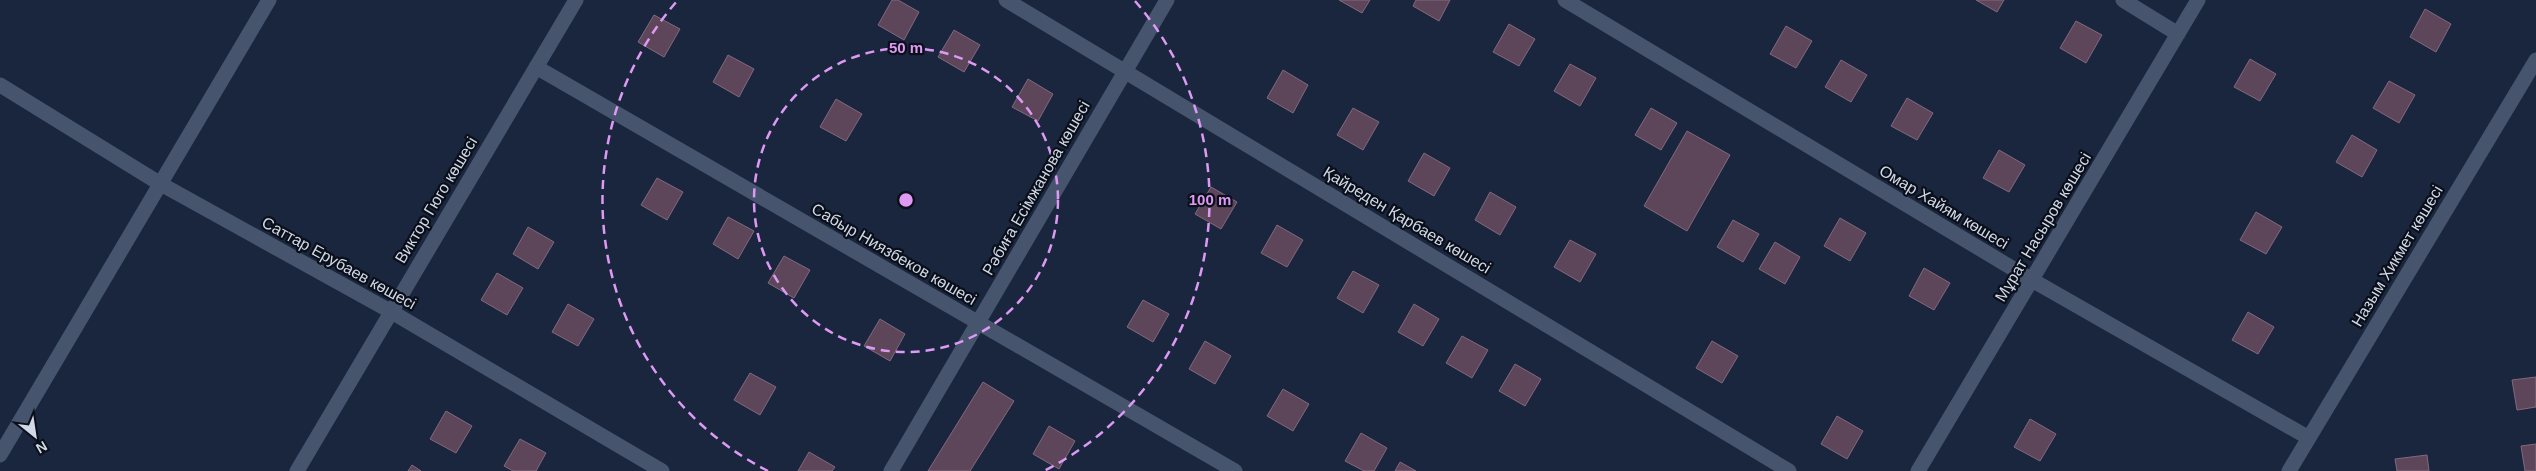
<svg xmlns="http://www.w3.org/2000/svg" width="2536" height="471" viewBox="0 0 2536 471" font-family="Helvetica,sans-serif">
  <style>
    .building { fill: #5e465a; stroke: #83687e }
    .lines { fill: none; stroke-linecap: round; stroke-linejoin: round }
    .minor { stroke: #46546e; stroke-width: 15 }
    .ring { fill: none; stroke: #dd99f4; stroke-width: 2.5; stroke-dasharray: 9 6 }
    .labels { text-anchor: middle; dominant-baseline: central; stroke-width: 4.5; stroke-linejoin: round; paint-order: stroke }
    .street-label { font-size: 16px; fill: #d1d9e9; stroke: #0a0f19 }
    .centre { fill: #dd99f4; stroke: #0a0f19; stroke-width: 2.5 }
    .ring-label { font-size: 15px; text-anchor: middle; font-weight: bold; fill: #dd99f4; stroke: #0a0f19; stroke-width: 4.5; stroke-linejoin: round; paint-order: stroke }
  </style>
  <rect width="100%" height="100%" fill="#1a263d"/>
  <path class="building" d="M892,0H898L919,12L904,40L878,25Z
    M1339,0H1370L1362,13Z
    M1416,0H1450L1439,21L1413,6Z
    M1976,0H2004L1997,12Z
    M2425,9L2451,24L2436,52L2410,37Z
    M654,15L680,29L664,57L638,42Z
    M2076,21L2102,35L2086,63L2060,48Z
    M1509,24L1535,39L1519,66L1493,52Z
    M1786,26L1812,41L1796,68L1770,54Z
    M954,30L980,45L964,72L938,57Z
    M728,55L754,69L739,97L713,82Z
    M2250,59L2276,74L2260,101L2234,87Z
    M1841,60L1867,75L1851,102L1825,87Z
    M1570,64L1596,78L1580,106L1554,91Z
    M1283,70L1308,85L1293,113L1267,98Z
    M1028,79L1053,94L1038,121L1012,107Z
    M2389,81L2415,95L2399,123L2373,108Z
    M1907,98L1933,113L1917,140L1891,126Z
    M836,99L862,114L846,141L820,127Z
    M1353,108L1379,122L1363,150L1337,135Z
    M1651,108L1677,123L1661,150L1635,135Z
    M1687,131L1730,155L1687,231L1644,206Z
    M2352,135L2377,150L2362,177L2336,162Z
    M1999,150L2025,165L2009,192L1983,178Z
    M1424,153L1450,168L1434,196L1408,181Z
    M657,178L683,192L667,220L641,205Z
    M1211,187L1237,202L1221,229L1195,214Z
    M1490,192L1516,207L1500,235L1475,220Z
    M2256,212L2282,227L2266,254L2240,240Z
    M728,217L754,231L738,259L713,244Z
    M1840,218L1866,233L1850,261L1824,246Z
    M1733,220L1759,234L1743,262L1717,247Z
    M1277,225L1303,240L1287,267L1261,253Z
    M528,227L554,242L538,269L513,254Z
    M1570,240L1596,254L1580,282L1554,267Z
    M1775,242L1800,257L1785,284L1759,269Z
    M784,256L810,270L794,298L768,283Z
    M1924,268L1950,283L1934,310L1909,296Z
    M1353,271L1379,285L1363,313L1337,298Z
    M497,273L523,288L507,315L481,300Z
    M1143,300L1169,314L1153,342L1127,327Z
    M568,304L594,319L578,346L552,332Z
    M1414,304L1439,319L1423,346L1398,332Z
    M2248,312L2274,327L2258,354L2232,340Z
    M880,319L905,334L890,361L864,346Z
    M1462,336L1488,350L1472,378L1446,363Z
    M1205,341L1231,356L1215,384L1189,369Z
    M1712,341L1738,356L1722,383L1696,368Z
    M1515,364L1541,379L1525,406L1499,391Z
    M750,373L776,387L760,415L734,400Z
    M2536,377V407L2517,410L2512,380Z
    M983,382L1014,401L970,471H928Z
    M1283,389L1309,404L1293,431L1267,416Z
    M446,411L472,426L456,453L430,439Z
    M1837,416L1863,431L1847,459L1821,444Z
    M2030,419L2056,434L2040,461L2014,447Z
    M1049,426L1075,441L1059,469L1033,454Z
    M1361,433L1387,448L1374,471H1364L1345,461Z
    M520,439L546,453L536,471H513L504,466Z
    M2536,444V471H2525L2521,446Z
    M809,452L835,467L832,471H798Z
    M2427,455L2429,471H2397L2395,459Z
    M1400,462L1416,471H1395Z
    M412,465L421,471H408Z"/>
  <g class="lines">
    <path class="minor" d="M1006,0L1789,471
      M1565,0L2032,280L2309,438
      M2123,0L2178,34
      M536,67L1235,471
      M0,85L159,183L390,311L662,471
      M0,455L269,0
      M297,471L576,0
      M891,471L1167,0
      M1918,471L2198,0
      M2289,471L2536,60"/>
  </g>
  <g class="ring">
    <circle cx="906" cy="200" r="152"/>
    <path d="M768 471A304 304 0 0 1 677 1M1135 1A304 304 0 0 1 1044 471"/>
  </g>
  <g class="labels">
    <g class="street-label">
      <text transform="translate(1036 188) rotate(-60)">Рәбиға Есімжанова көшесі</text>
      <text transform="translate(436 200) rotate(-59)">Виктор Гюго көшесі</text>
      <text transform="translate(1944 207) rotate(31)">Омар Хайям көшесі</text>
      <text transform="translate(1407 220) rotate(31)">Қайреден Қарбаев көшесі</text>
      <text transform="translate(2043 227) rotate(-59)">Мұрат Насыров көшесі</text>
      <text transform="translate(894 254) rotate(30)">Сабыр Ниязбеков көшесі</text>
      <text transform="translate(2397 256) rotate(-59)">Назым Хикмет көшесі</text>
      <text transform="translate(339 263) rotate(29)">Саттар Ерубаев көшесі</text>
    </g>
  </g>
  <circle cx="906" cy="200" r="8" class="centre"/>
  <g class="ring-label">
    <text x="906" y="53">50 m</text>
    <text x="1210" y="205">100 m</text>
  </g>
  <g transform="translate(35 436) rotate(150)" stroke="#0a0f19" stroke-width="4" paint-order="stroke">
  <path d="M0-4L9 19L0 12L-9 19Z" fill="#d1d9e9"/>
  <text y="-8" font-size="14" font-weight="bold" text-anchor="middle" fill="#d1d9e9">N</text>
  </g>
</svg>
